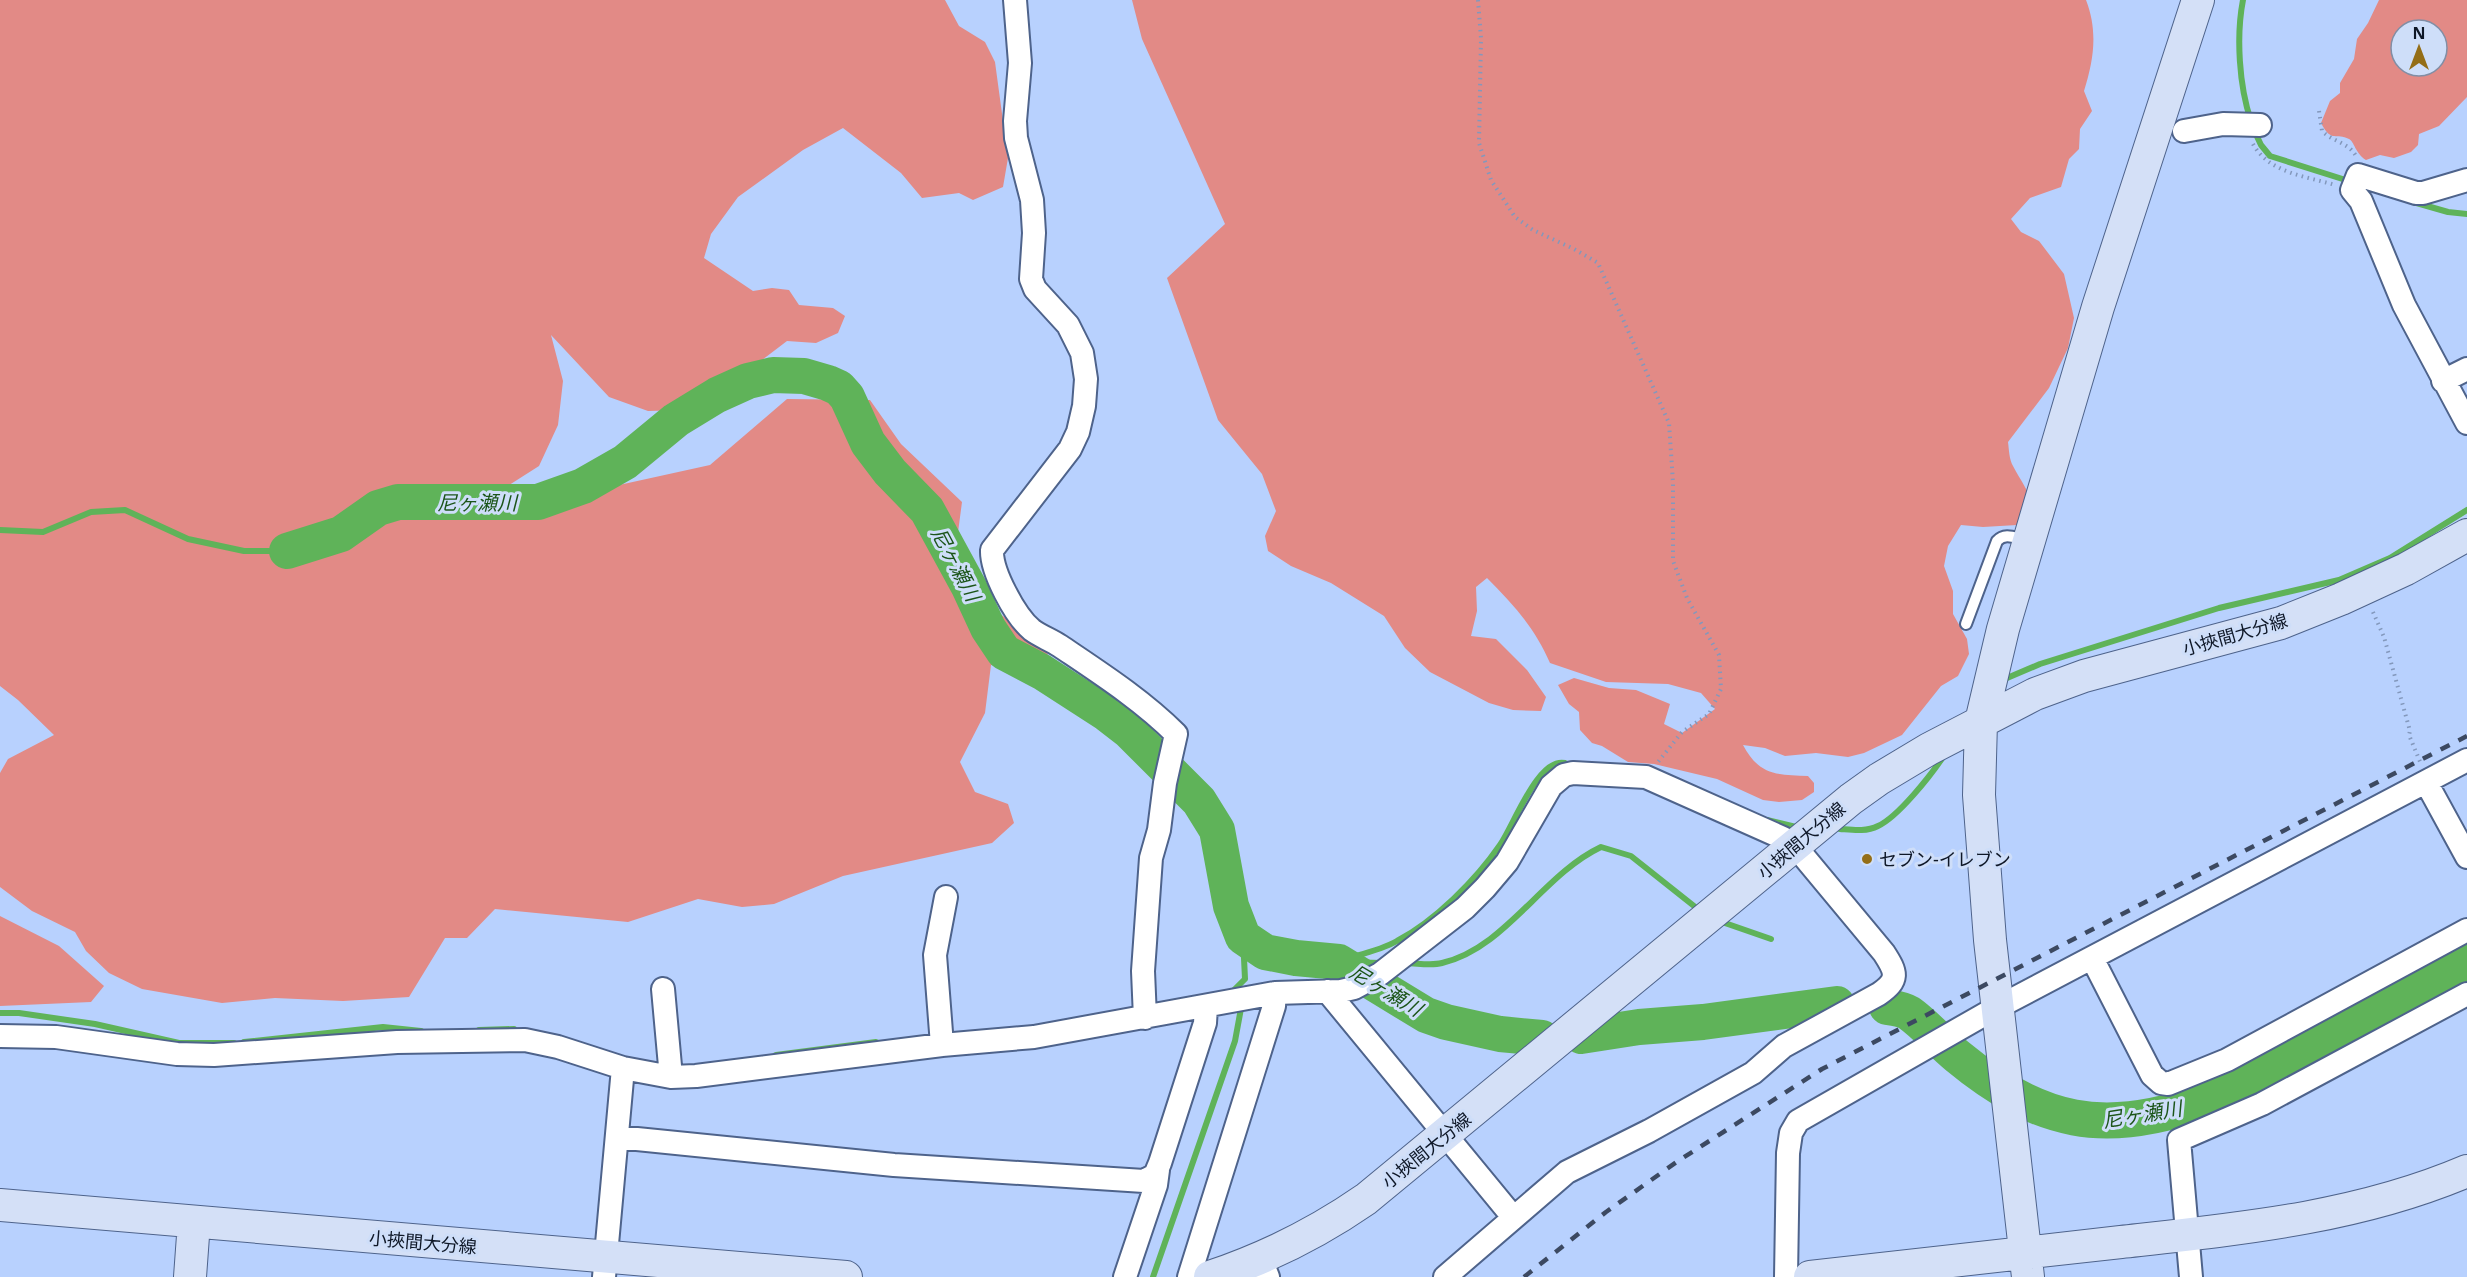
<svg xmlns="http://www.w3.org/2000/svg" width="2467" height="1277" viewBox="0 0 2467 1277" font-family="'Noto Sans','Noto Sans JP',sans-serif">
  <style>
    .green { fill: #e28a86; fill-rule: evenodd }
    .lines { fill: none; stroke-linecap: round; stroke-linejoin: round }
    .stream { stroke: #5fb359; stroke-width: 6 }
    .river { stroke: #5fb359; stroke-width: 36 }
    .lane-casing { stroke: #4e638b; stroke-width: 14 }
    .street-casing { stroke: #4e638b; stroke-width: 26 }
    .secondary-casing { stroke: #4e638b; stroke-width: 34 }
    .path { stroke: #8398bc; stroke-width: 4; stroke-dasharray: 1.5 4.5; stroke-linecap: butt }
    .lane { stroke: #fff; stroke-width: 10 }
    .street { stroke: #fff; stroke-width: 22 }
    .secondary { stroke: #d4e0f7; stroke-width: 32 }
    .rail { stroke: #3c4961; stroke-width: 4.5; stroke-dasharray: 10 10; stroke-linecap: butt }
    .poi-dot { fill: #946e17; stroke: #cedef9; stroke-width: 2 }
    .labels { text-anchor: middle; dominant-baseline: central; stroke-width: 6; stroke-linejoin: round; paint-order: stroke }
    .street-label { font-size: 18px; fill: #0e1727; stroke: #cedef9 }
    .poi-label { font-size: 18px; fill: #0e1727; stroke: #cedef9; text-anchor: start }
    .water-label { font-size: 20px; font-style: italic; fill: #1c5519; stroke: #cedef9 }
  </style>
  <rect width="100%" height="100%" fill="#b8d1fe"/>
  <path class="green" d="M0,0H945L959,26L985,42L995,62L1008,158L1003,187L973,200L959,193L922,198L901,173L843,128L803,150L738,197L711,234L704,258L753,291L772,288L789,290L799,305L833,308L845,316L838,333L816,343L787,341L736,380L684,410L648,411L609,397L551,335L563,381L558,425L539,466L500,491L535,494L610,487L710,465L787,399L870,400L901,444L962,502L952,578L1042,645L1053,663L1034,668L991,665L985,713L960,762L975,792L1008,804L1014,823L992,843L843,876L774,904L742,907L698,899L628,922L495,909L467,938H445L409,997L343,1001L275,998L222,1003L142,989L109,973L86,951L75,932L32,911L0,887V773L8,759L54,735L18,700L0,686Z
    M1132,0H2086C2098,31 2094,59 2084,91L2092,111L2080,129L2079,149L2069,159L2061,187L2030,198L2011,219L2021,232L2039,241L2064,274L2074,318L2068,348L2049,388L2008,442C2009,449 2009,459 2013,466C2025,490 2041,500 2017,525L1983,527L1961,525L1948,546L1944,566L1953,591V614L1967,639L1969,654L1958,676L1941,686L1902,735L1864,753L1848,757L1816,753L1785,756L1765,748L1743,745C1759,775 1776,775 1808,776L1814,783V792L1802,800L1779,802L1763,800L1717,779L1654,764L1628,762L1602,746L1592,743L1580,730L1579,712L1569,704L1558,685L1574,678L1609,688L1636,690L1670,704L1664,724L1682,733L1715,709L1701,693L1668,684L1606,682L1550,663C1535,628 1513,604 1487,578L1476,587L1477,611L1471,636L1496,639L1527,670L1546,697L1541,711L1513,710L1489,703L1430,672L1405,648L1384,616L1331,583L1291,566L1268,551L1265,536L1276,511L1262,474L1218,420L1167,278L1225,224L1142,39Z
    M2379,0H2467V97L2439,126L2419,134L2418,145L2411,152L2394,158L2380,155L2366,160C2355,153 2354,141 2349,139C2336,132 2332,144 2321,123L2330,101L2340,93V83L2354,59L2357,39L2368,23ZM2401,30H2437V66H2401Z
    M0,916L59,946L104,986L91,1002L0,1006Z"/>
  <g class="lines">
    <path class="stream" d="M2243,0C2236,36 2239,86 2251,121
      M2254,130L2261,145L2270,156L2352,182
      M2413,202L2448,212L2467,214
      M0,530L43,532L91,512L125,510L188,539L244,551H287
      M2000,681L2040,664L2219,608L2339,580L2390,558L2467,510
      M1767,820L1796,827
      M1840,829C1853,830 1866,832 1878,826C1898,817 1931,775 1943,757
      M1722,922L1771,939
      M1345,959C1362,954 1381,950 1397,941C1435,921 1476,880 1500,845C1514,825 1538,757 1565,763
      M1339,962L1383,963
      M1405,963C1417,963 1431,966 1442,963C1506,948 1542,875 1601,847L1631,856L1694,906
      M1233,991L1245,979L1243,937
      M0,1013H19L95,1024L179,1043H234
      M479,1030L514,1029
      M244,1042L383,1027L421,1031
      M776,1055L876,1042
      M1153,1277L1235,1041L1242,1003"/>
    <path class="river" d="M287,551L341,534L378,508L398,502H538L583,486L625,462L676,420L717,395L748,381L773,375L804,376L828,383L839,388L847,397L868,443L890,472L927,510L969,587L988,628L1004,652L1042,672L1107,714L1129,731L1199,801L1217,830L1231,906L1243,937L1265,952L1296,958L1339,962L1426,1015L1446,1022L1500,1034L1542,1038
      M1887,1007C1894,1008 1903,1009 1909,1013C1926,1025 1941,1043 1957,1056C2039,1124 2105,1137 2205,1101L2467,961
      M1581,1036L1639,1027L1703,1022L1837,1004"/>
    <g class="lane-casing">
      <path id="lane" d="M1966,624L1997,541C2005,532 2015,538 2026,540"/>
    </g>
    <g class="street-casing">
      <path id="street" d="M1015,0L1020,63L1015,121L1016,138L1032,200L1034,233L1031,279L1035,289L1068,325L1082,353L1086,379L1084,406L1078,432L1070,449L992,550C991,571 1015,616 1032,630C1040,636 1051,640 1060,646C1100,673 1142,700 1176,734L1165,783L1159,830L1151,858L1143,971L1145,1018
        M2184,131L2223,124L2260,125
        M2467,180L2423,193H2416L2358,175L2352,190L2361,201L2404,305L2467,423
        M2443,381L2467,369
        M2426,782L2467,857
        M2092,958L2152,1075L2161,1083L2168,1084L2227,1060L2467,930
        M663,989L671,1077
        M1327,991L1513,1217
        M0,1036L56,1037L177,1054L214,1055L397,1042L525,1040L558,1047L623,1068L671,1077L696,1076L942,1045L1034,1037L1275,993L1341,991L1354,988L1380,974L1465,908L1485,888L1507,862L1551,786L1564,775L1573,773L1646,777L1783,838L1795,846L1884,953C1897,973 1899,980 1879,994L1784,1046L1753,1073L1649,1131L1567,1172L1445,1277
        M942,1045L935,955L946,897
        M617,1137L894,1165L1144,1181L1155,1175L1160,1163L1205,1023L1206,1007
        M1261,1259L1268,1277
        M604,1277L623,1068
        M1125,1277L1156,1185L1158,1170
        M1189,1277L1274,1006L1275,993
        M1786,1277L1788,1153L1791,1133L1798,1121L1987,1013L2467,760
        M2191,1277L2179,1140L2262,1104L2467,994"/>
    </g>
    <g class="secondary-casing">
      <path id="secondary" d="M0,1205L846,1277
        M190,1277L194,1222
        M1210,1277C1267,1258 1317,1233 1366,1199L1851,799L1879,779L1929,749L2035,694L2084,676L2281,623L2341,599L2406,569L2467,535
        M1810,1277C1914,1265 2018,1254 2121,1242C2239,1229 2357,1218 2467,1171
        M2028,1277L1990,940L1979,795L1981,722L2003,629L2098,307L2198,0"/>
    </g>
    <path class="path" d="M1478,0L1481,38L1479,143L1491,180L1515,217L1533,230L1574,249L1598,263L1669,423L1673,482V561L1687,598L1719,655L1721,689L1709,714L1682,732L1658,762
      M2319,111L2322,131C2333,142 2348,142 2356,156
      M2253,144C2269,173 2305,176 2335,185
      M2373,612L2384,637L2410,731L2409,735L2421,764"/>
    <use href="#lane" class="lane"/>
    <use href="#street" class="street"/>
    <use href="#secondary" class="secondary"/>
    <path class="rail" d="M1524,1277L1606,1212L1678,1161L1822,1069L2467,736"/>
  </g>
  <circle class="poi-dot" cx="1867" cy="859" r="6"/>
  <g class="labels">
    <g class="street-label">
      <text transform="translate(2235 634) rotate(-16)">小挾間大分線</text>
      <text transform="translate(1801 840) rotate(-40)">小挾間大分線</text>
      <text transform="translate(1426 1150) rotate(-39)">小挾間大分線</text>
      <text transform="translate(423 1242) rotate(5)">小挾間大分線</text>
    </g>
    <g class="poi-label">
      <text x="1879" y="859">セブン-イレブン</text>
    </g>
    <g class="water-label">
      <text x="477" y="502">尼ヶ瀬川</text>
      <text transform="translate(956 564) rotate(62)">尼ヶ瀬川</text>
      <text transform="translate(1386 990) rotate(31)">尼ヶ瀬川</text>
      <text transform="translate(2142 1114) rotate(-9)">尼ヶ瀬川</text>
    </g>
  </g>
  <g transform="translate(2419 48)"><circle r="28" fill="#cedef9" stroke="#818ea5" stroke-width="1.5"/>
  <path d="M0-4.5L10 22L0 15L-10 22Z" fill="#946e17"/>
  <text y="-9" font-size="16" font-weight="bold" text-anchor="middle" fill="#0e1727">N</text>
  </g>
</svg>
